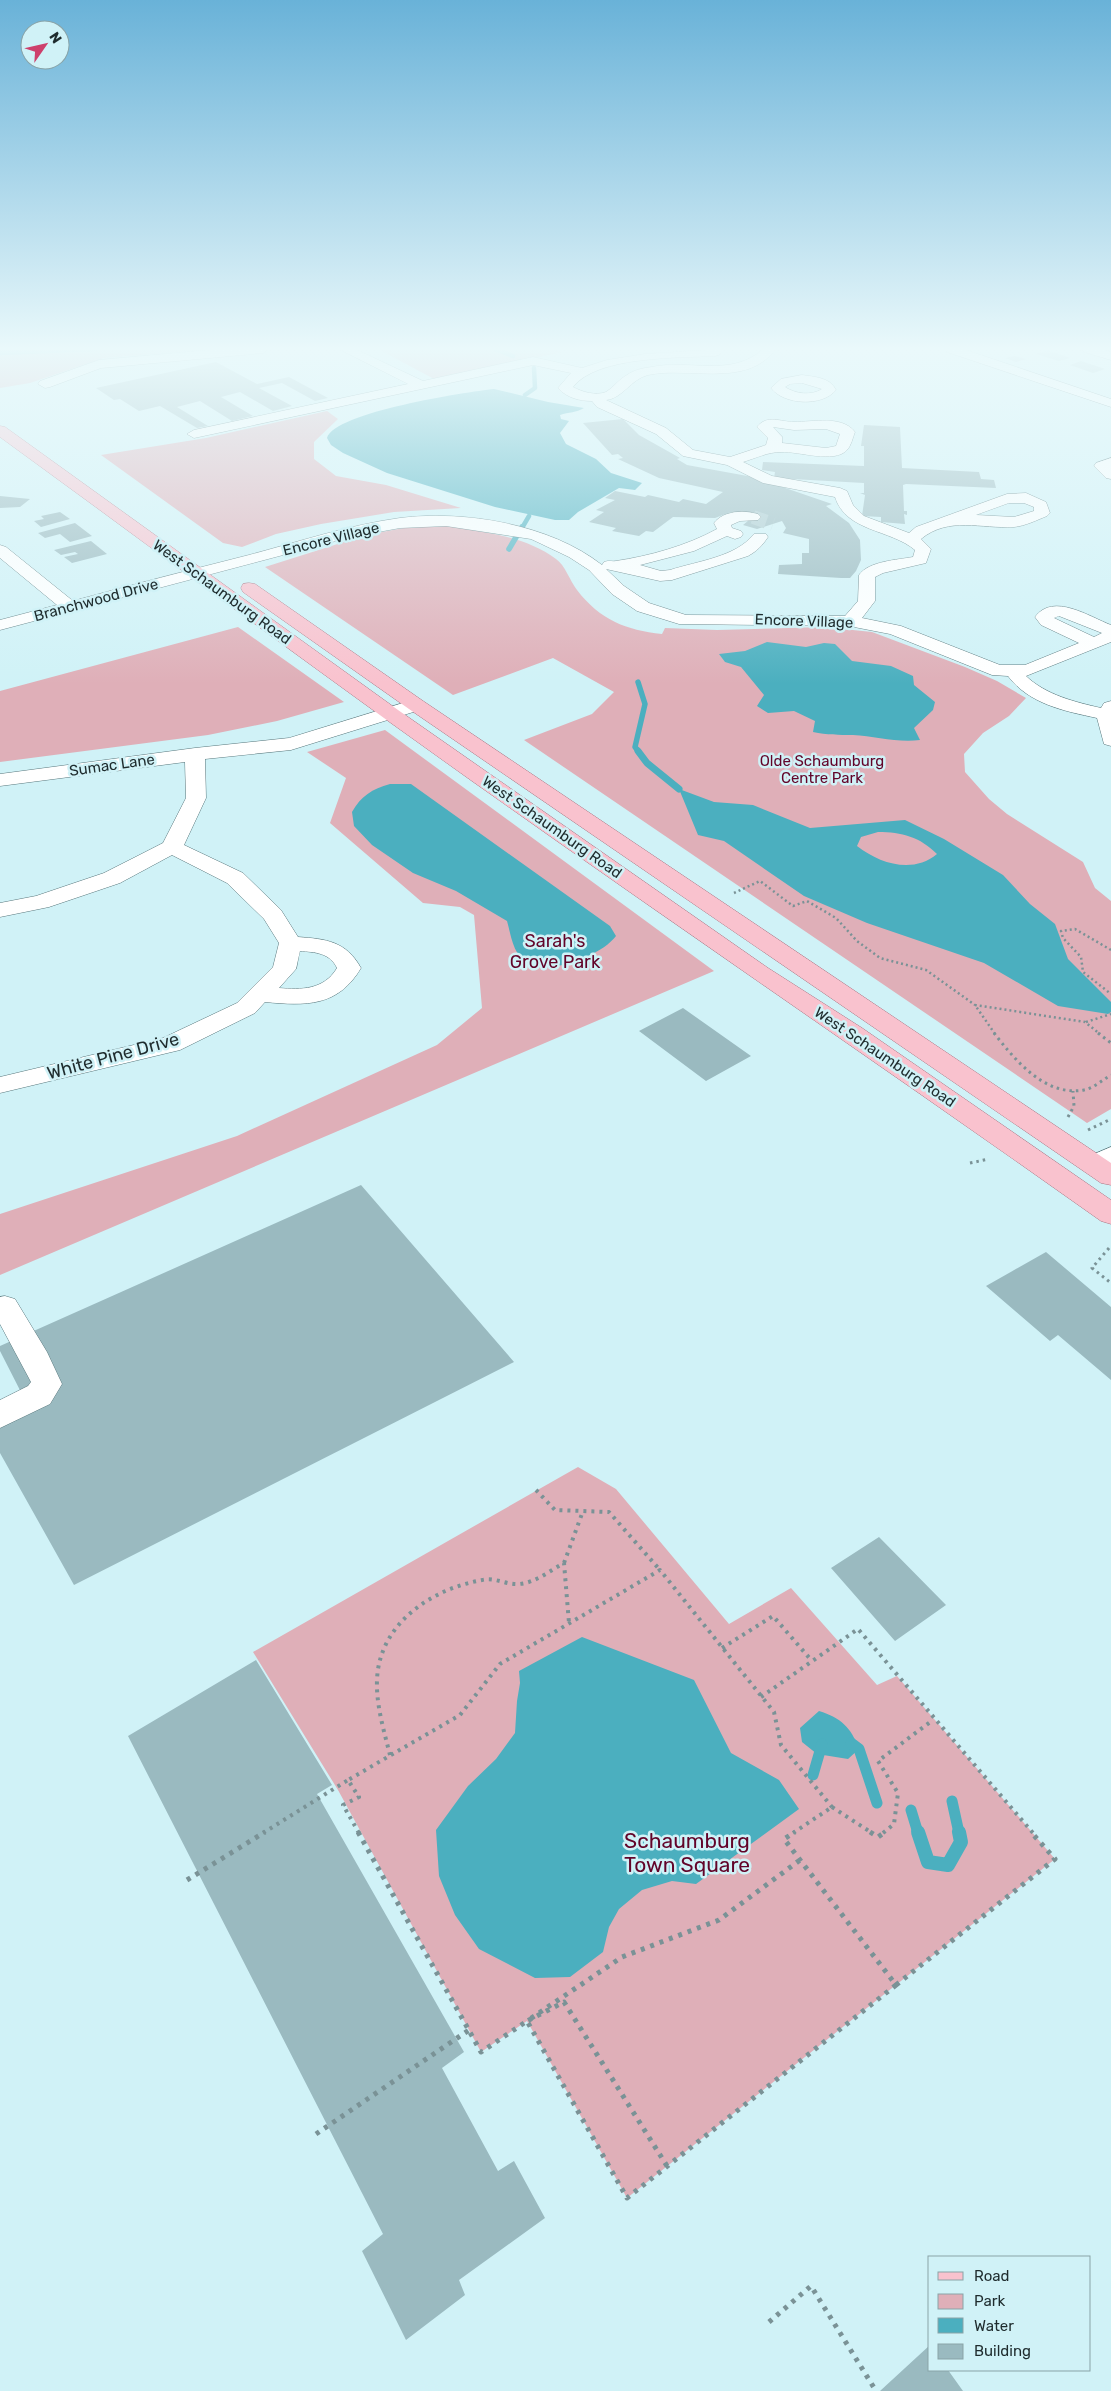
<svg xmlns="http://www.w3.org/2000/svg" width="1111" height="2391" viewBox="0 0 1111 2391" font-family="Rubik,sans-serif">
  <style>
    .green { fill: #dfafb8 }
    .water { fill: #4bafbf; fill-rule: evenodd }
    .lines { fill: none; stroke-linecap: round; stroke-linejoin: round }
    .stream-far4 { stroke: #4bafbf; stroke-width: 4.5 }
    .stream-far3 { stroke: #4bafbf; stroke-width: 5.5 }
    .stream-far2 { stroke: #4bafbf; stroke-width: 7 }
    .stream-far1 { stroke: #4bafbf; stroke-width: 11 }
    .stream { stroke: #4bafbf; stroke-width: 14 }
    .building { fill: #9abac0 }
    .minor-tunnel { stroke: #adcacf; stroke-width: 14; stroke-dasharray: 14 7; stroke-linecap: butt }
    .minor-casing { stroke: #58777c; stroke-width: 1 }
    .major-casing { stroke: #aa7381; stroke-width: 1 }
    .path-far3 { stroke: #7a9296; stroke-width: 2.5; stroke-dasharray: 2 3; stroke-linecap: butt }
    .path-far2 { stroke: #7a9296; stroke-width: 3; stroke-dasharray: 2.5 4; stroke-linecap: butt }
    .path-far1 { stroke: #7a9296; stroke-width: 4; stroke-dasharray: 3 5; stroke-linecap: butt }
    .path { stroke: #7a9296; stroke-width: 5; stroke-dasharray: 4 6; stroke-linecap: butt }
    .minor { fill: #fff; fill-rule: evenodd }
    .major { fill: #f9c2ce; fill-rule: evenodd }
    .labels { text-anchor: middle; dominant-baseline: central; stroke-width: 5; stroke-linejoin: round; paint-order: stroke }
    .far-street-label { font-size: 15px; fill: #1f2c2e; stroke: #d0f2f7 }
    .far-park-label { font-size: 15px; fill: #620429; stroke: #d0f2f7 }
    .park-label { font-size: 18px; fill: #620429; stroke: #d0f2f7 }
    .street-label { font-size: 18px; fill: #1f2c2e; stroke: #d0f2f7 }
    .near-park-label { font-size: 21px; fill: #620429; stroke: #d0f2f7 }
  </style>
  <rect width="100%" height="100%" fill="#d0f2f7"/>
  <path class="green" d="M14,349H216L104,358L30,383L0,388V350Z
    M378,349H555L562,352L436,380Z
    M327,411L338,419L314,442V459L336,476L386,485L461,508L394,512L321,524L276,534L242,547L223,543L101,455L206,438Z
    M448,526C483,532 526,536 556,559C565,565 570,581 577,590C600,620 626,630 662,634L665,628L717,630L824,627L872,632L965,667L997,681L1026,698L1009,716L983,733L964,754L965,772L989,799L1007,814L1083,862L1095,888L1111,901V1109L1087,1123L524,740L592,714L614,692L553,658L453,695L265,567L366,535L409,527Z
    M238,627L344,702L277,721L208,735L0,762V691Z
    M385,730L714,971L0,1275V1214L237,1136L437,1045L482,1008L474,915L460,907L423,903L330,823L346,778L307,752Z
    M578,1467L616,1489L729,1624L791,1588L877,1685L897,1676L1055,1859L627,2198L527,2021L481,2052L338,1790L253,1652Z"/>
  <path class="water" d="M494,389L548,402L584,408C576,413 569,412 560,415L561,419L569,421L560,433L566,444L596,459L611,473L642,483L635,490L619,488L578,512L569,520H555L495,507L387,473L343,453L331,445L327,438C335,412 466,392 494,389Z
    M767,642L806,647L824,643L835,644L852,661L891,666L913,676L914,685L935,702L933,710L914,728L920,740C897,743 875,736 853,735C839,735 827,735 813,732L815,721L794,711L768,713L757,706L764,695L741,667L725,662L719,654L745,651Z
    M390,784H411L610,926L616,936C602,955 550,976 527,963C513,954 511,935 507,921L456,891L413,873L372,845L354,826L352,812C361,796 372,789 390,784Z
    M679,789L714,802L753,805L810,828L905,820L944,839L1003,875L1030,904L1055,924L1068,959L1111,1002V1012L1108,1014L1058,1006L984,963L867,923L804,896L724,841L698,835ZM878,832C902,832 920,837 937,854C913,874 880,864 857,846L861,837Z
    M582,1637L694,1680L731,1753L779,1780L799,1809L696,1884L672,1881L642,1890L619,1909L609,1927L603,1952L570,1977L535,1978L479,1949L455,1915L439,1876L436,1830L468,1786L496,1759L515,1733L517,1701L520,1683L519,1671Z
    M819,1711C841,1718 851,1727 859,1749L848,1759L817,1754L802,1742L800,1728Z"/>
  <g class="lines">
    <path class="stream-far4" d="M495,349L513,356
      M0,353L93,349
      M525,395L535,388L534,368
      M522,528L529,516"/>
    <path class="stream-far3" d="M509,549L522,527
      M638,682L645,704L635,747L639,752"/>
    <path class="stream-far2" d="M638,751L647,763L679,789"/>
    <path class="stream-far1" d="M851,1743L859,1749L877,1803
      M813,1775L822,1744
      M952,1801L959,1833
      M911,1810L918,1833"/>
    <path class="stream" d="M918,1832L928,1862L948,1865L961,1842L959,1832"/>
  </g>
  <path class="building" d="M1048,350L1070,358L1059,361L1036,354Z
    M1015,356L1026,359L1016,362L1005,358Z
    M1081,361L1105,369L1093,373L1070,365Z
    M216,362L257,384L289,377L328,398L315,401L282,383L259,388L292,406L273,411L240,392L221,397L253,416L232,421L200,401L177,407L208,426L197,428L160,406L139,411L120,399L114,400L96,388Z
    M623,419L639,435L680,458L677,459L687,465L753,477L832,504L826,506L849,523L860,540L861,560L856,571L850,578H841L778,574L779,565L802,564V553H809V539L783,533L786,528L782,521L757,529L743,525L759,512H731L715,518L673,517L653,532L646,531L639,536L612,531L616,528L589,522L604,512L596,510L615,500L605,498L615,491L645,497L648,495L679,502L683,499L706,504L723,492L659,478L618,459L623,458L618,454L612,455L583,423Z
    M864,425L900,427L902,468L979,472L981,479L994,480L996,488L906,484L903,485L904,511H907V515L904,514L905,524L881,522V517L862,516L865,495L860,493H864V483L774,478L775,472L762,470L763,462L864,466V446H861Z
    M0,496L30,499L20,507L0,508Z
    M60,512L70,519L41,527L34,521L44,519L41,516Z
    M75,523L92,536L70,542L60,534L45,538L38,533Z
    M91,541L107,554L72,563L64,557L78,554L75,552L61,555L54,550Z
    M683,1008L751,1056L706,1081L639,1031Z
    M361,1185L514,1362L74,1585L0,1453V1414L26,1402L0,1351V1346Z
    M1046,1252L1111,1307V1380L1058,1335L1050,1341L986,1286Z
    M879,1537L946,1605L895,1641L831,1568Z
    M256,1660L332,1785L317,1794L464,2052L442,2068L498,2171L514,2161L545,2218L459,2280L465,2295L406,2340L362,2251L383,2234L128,1736Z
    M930,2345V2370H948L963,2391H880Z"/>
  <g class="lines">
    <path class="minor-tunnel" d="M753,517L773,524"/>
    <g class="minor-casing">
      <path id="minor" d="M221,349H269L263,353L101,368L50,387L45,388L38,384L40,381L99,360Z
        M339,349H355L423,381L533,357L582,368L607,360L645,354L724,349L719,355L715,356C678,358 597,356 573,387C582,392 596,396 606,392C613,388 619,379 627,375C634,370 643,368 652,367C689,359 732,378 763,349H776C746,389 689,366 648,375C631,379 622,399 606,400L666,428L693,450L730,457L766,445L768,438L757,427C767,414 781,422 794,422C813,422 842,415 855,432C853,437 851,446 847,450C834,464 799,451 781,452C768,452 756,458 743,462L772,476L840,488L847,491L853,505L864,516L909,533L916,527L1007,494L1026,493L1046,502L1050,513L1047,516C1037,520 1025,526 1014,527C981,529 949,516 921,539L931,549L926,563L883,573L875,577V601L862,618L901,626L1000,665H1025L1079,643L1041,625L1035,617C1053,592 1090,617 1111,625V642L1026,676C1046,695 1075,702 1101,708L1104,703L1111,701V746L1104,744L1097,718C1064,711 1029,704 1008,676L992,675L890,634L849,626L679,624L637,611L612,594L589,570L569,557L531,539L446,526L400,528L351,537L0,630V620L57,605L0,558V545L6,547L73,601C131,585 190,570 249,555C298,542 349,525 400,518C464,510 550,524 602,565L604,562C609,560 612,562 616,561C649,556 686,546 717,529L714,523C724,510 745,510 758,514L761,517L758,520L740,521L731,525L732,528L741,531L743,534L741,537L735,539L727,536L694,551L640,565L661,571L670,570C698,561 736,557 754,534H766L768,537C762,546 757,551 748,556L672,580L660,581L606,569L624,586L649,603L686,615L845,616L858,601L859,575C869,561 897,560 913,557L915,550C890,529 846,532 835,497L763,483L727,465L683,456L656,434L597,407L592,401C580,401 567,398 558,388L571,373L533,365L194,438L187,434L194,430L408,384ZM773,427L794,430L826,429L840,434L836,446L826,448L782,443V437ZM1009,503H1024L1034,507V511L1014,517L976,515ZM1059,616L1102,633L1094,637L1054,618Z
        M945,349H963L1111,399V407L947,352Z
        M1082,349H1101L1111,352V360L1084,352Z
        M802,375C814,377 830,377 836,390C822,407 784,405 771,388L781,379ZM802,383L822,389C811,396 796,394 785,387L790,384Z
        M1111,458V479L1106,478L1094,466L1096,463Z
        M416,699L423,701L425,705L423,709L291,750L205,759L206,798L184,845L243,873L281,910L298,937C326,939 346,941 361,968C338,1007 306,1006 265,1002L255,1013L180,1050L0,1093V1077L163,1038L237,1003L273,967L279,943L264,919L227,883L172,855L120,883L49,907L0,917V903L36,896L104,873L163,843L186,798L185,762L0,786V774L195,748L289,738ZM300,951C315,952 330,953 337,968C324,990 301,990 279,988L296,969Z
        M1111,1147V1168L1095,1174L1085,1172L1082,1165L1085,1158Z
        M5,1296L15,1299L47,1352L62,1384L50,1404L0,1428V1400L28,1386L31,1382L0,1324V1297Z"/>
    </g>
    <g class="major-casing">
      <path id="major" d="M0,426L5,427L398,710L768,968L862,1028L1111,1200V1224L1101,1221C863,1052 621,889 384,718C255,625 128,530 0,437Z
        M249,583L255,584L423,701L1111,1163V1185L1101,1183L409,709L243,592L241,588L243,584Z"/>
    </g>
    <path class="path-far3" d="M734,893L760,881L793,906L807,901L836,918L857,941L880,958L926,970L975,1005
      M1111,950L1075,929L1061,931L1063,938L1081,957L1083,972L1111,994
      M1086,1022L1111,1014
      M995,1034L975,1005L1085,1022L1100,1034"/>
    <path class="path-far2" d="M994,1033C1015,1060 1045,1097 1084,1090C1094,1088 1102,1080 1111,1075
      M1098,1033L1111,1043
      M1068,1117L1074,1106L1073,1091
      M1088,1130L1111,1119
      M970,1163L989,1159
      M1109,1248L1092,1268L1111,1283"/>
    <path class="path-far1" d="M536,1490L555,1510L609,1512L660,1570
      M564,1563L583,1511
      M722,1648L773,1616L812,1661
      M761,1697L858,1629L1033,1833
      M390,1755C384,1731 376,1705 377,1680C379,1624 431,1589 482,1580C495,1577 506,1585 519,1584C535,1583 551,1570 564,1563L569,1623
      M832,1807L872,1833
      M263,1833L348,1780
      M359,1833L343,1805L359,1797L348,1780L460,1715L500,1664L660,1570L774,1712L781,1745L832,1807
      M793,1833L832,1807
      M883,1833L894,1824L898,1793L878,1761L933,1720"/>
    <path class="path" d="M358,1832L481,2052L527,2021L627,2198L896,1985L784,1839L795,1832
      M870,1832L878,1837L885,1832
      M187,1880L265,1832
      M896,1985L1055,1859L1031,1832
      M316,2134L469,2030
      M667,2166L564,2002L527,2021L622,1957L719,1920L800,1860
      M769,2322L811,2286L876,2391"/>
    <use href="#minor" class="minor"/>
    <use href="#major" class="major"/>
  </g>
  <linearGradient id="sky" x2="0" y2="1"><stop stop-color="#69b2d8"/><stop offset="0.51" stop-color="#eaf9fb"/><stop offset="1" stop-color="#eaf9fb" stop-opacity="0"/></linearGradient>
  <rect width="1111" height="684" fill="url(#sky)"/>
  <g class="labels">
    <g class="far-street-label">
      <text transform="translate(331 539) rotate(-14)">Encore Village</text>
      <text transform="translate(222 592) rotate(36)">West Schaumburg Road</text>
      <text transform="translate(96 600) rotate(-15)">Branchwood Drive</text>
      <text transform="translate(804 621) rotate(2)">Encore Village</text>
      <text transform="translate(112 765) rotate(-8)">Sumac Lane</text>
      <text transform="translate(552 827) rotate(35)">West Schaumburg Road</text>
      <text transform="translate(885 1057) rotate(34)">West Schaumburg Road</text>
    </g>
    <g class="far-park-label">
      <text x="822" y="761">Olde Schaumburg<tspan x="822" dy="17">Centre Park</tspan></text>
    </g>
    <g class="park-label">
      <text x="555" y="941">Sarah's<tspan x="555" dy="21">Grove Park</tspan></text>
    </g>
    <g class="street-label">
      <text transform="translate(113 1056) rotate(-15)">White Pine Drive</text>
    </g>
    <g class="near-park-label">
      <text x="687" y="1840">Schaumburg<tspan x="687" dy="24">Town Square</tspan></text>
    </g>
  </g>
  <rect x="928" y="2256" width="162" height="115" fill="#d0f2f7" stroke="#89a3a7"/>
  <rect x="938" y="2272" width="25" height="8" fill="#f9c2ce" stroke="#89a3a7"/>
  <text x="974" y="2281" font-size="15" fill="#1f2c2e">Road</text>
  <rect x="938" y="2294" width="25" height="15" fill="#dfafb8" stroke="#89a3a7"/>
  <text x="974" y="2306" font-size="15" fill="#1f2c2e">Park</text>
  <rect x="938" y="2318" width="25" height="15" fill="#4bafbf" stroke="#89a3a7"/>
  <text x="974" y="2331" font-size="15" fill="#1f2c2e">Water</text>
  <rect x="938" y="2344" width="25" height="15" fill="#9abac0" stroke="#89a3a7"/>
  <text x="974" y="2356" font-size="15" fill="#1f2c2e">Building</text>
  <g transform="translate(45 45) rotate(56)"><circle r="24" fill="#d0f2f7" stroke="#89a3a7"/>
  <path d="M0-4L9 19L0 12L-9 19Z" fill="#cd406c"/>
  <text y="-8" font-size="14" font-weight="bold" text-anchor="middle" fill="#1f2c2e">N</text>
  </g>
</svg>
